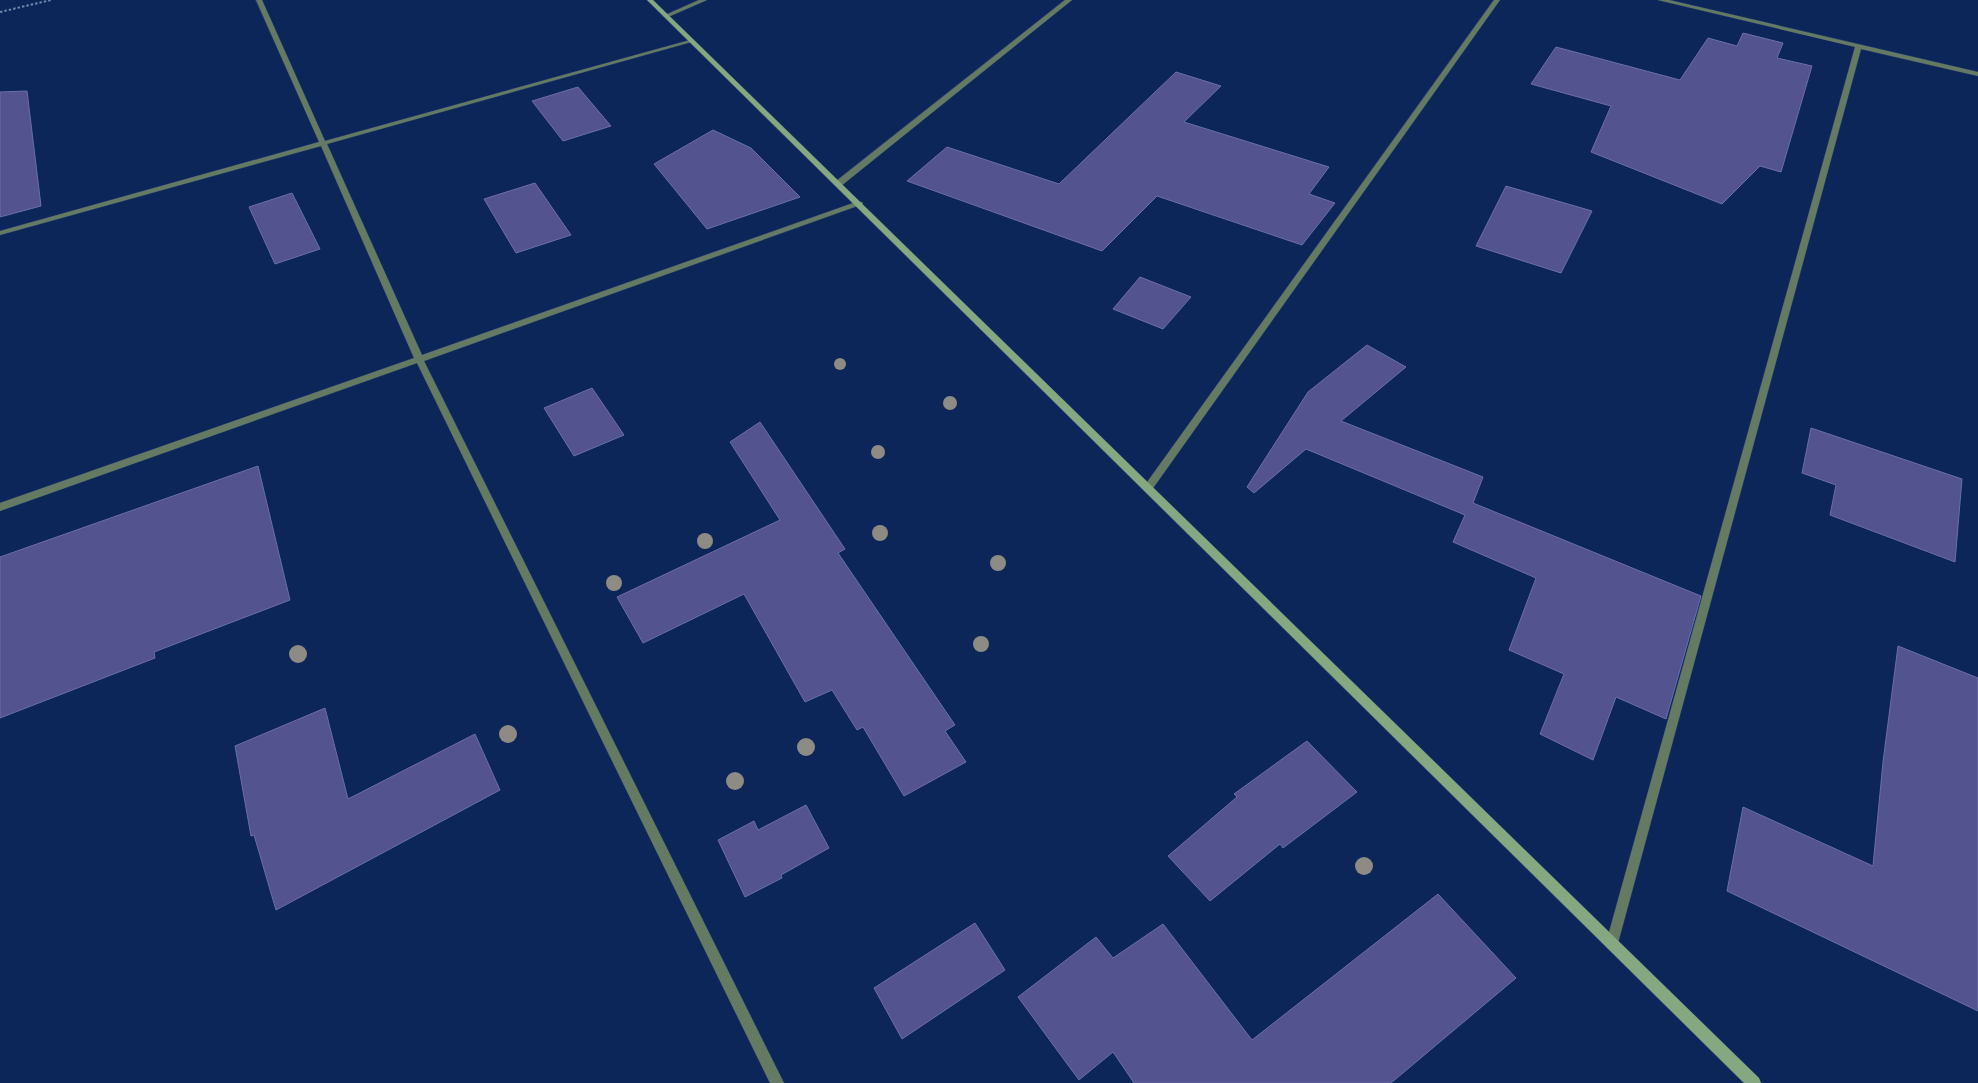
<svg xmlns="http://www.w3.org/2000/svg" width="1978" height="1083" viewBox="0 0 1978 1083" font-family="'Alegreya Sans',sans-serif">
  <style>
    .building { fill: #535390; stroke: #6c6dac }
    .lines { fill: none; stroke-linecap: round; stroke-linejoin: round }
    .street-casing { stroke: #284170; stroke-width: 1 }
    .secondary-casing { stroke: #284170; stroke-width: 1 }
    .path { stroke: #7186ac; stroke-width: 2; stroke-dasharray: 2.5 2; stroke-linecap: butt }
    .street { fill: #657a62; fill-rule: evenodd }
    .secondary { fill: #86a881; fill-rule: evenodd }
    .tree { fill: #8e8a84 }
  </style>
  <rect width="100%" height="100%" fill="#0c2659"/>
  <path class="building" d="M1743,33L1783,43L1777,58L1812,66L1781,172L1760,166L1722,204L1591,152L1611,106L1531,84L1556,47L1680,80L1708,38L1737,46Z
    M1176,72L1221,86L1184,122L1329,167L1309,194L1335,203L1302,245L1157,196L1102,251L907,181L947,147L1059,184Z
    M578,87L611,126L563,141L532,101Z
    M27,91L41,206L0,217V92Z
    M713,130L751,148L800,197L707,229L654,164Z
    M535,183L571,235L516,253L484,199Z
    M1506,186L1592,211L1561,273L1476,246Z
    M292,193L320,249L275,264L249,207Z
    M1140,277L1191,297L1163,329L1113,309Z
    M1367,345L1406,367L1341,421L1483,477L1473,503L1701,596L1666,719L1616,697L1593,760L1540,734L1564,674L1509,650L1536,578L1453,542L1465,515L1306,449L1254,493L1247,487L1308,392Z
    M592,388L624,435L574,456L544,408Z
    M760,422L845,549L838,553L955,725L945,731L966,762L904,796L863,727L857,730L832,690L805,702L744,594L643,643L617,597L780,520L730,442Z
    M1811,428L1962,479L1955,562L1830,515L1836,485L1802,473Z
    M258,466L290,600L154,652L155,658L0,718V557Z
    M1898,646L1978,678V1011L1727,891L1743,807L1873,866L1883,762Z
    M325,708L348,799L475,734L500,790L276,910L254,835L251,836L235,746Z
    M1307,741L1357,792L1283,848L1280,844L1210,901L1168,856L1237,797L1234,794Z
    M806,805L829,848L781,875L782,878L745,897L718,840L754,821L758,830Z
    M1438,894L1516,978L1391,1083H1134L1113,1052L1079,1080L1018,997L1096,937L1113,958L1163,924L1252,1040Z
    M975,923L1005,970L902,1039L874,988Z"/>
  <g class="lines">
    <g class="street-casing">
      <path id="street" d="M256,0H262L325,141L690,40L695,41L327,144L422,355L856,202H862L863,204L424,361L784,1083H770L417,363L0,511V503L414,358L321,146L0,235V231L319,142Z
        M699,0H707L668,17L663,16Z
        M1065,0H1072L841,186H835V182Z
        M1494,0H1500L1151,491H1145L1143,488L1145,485Z
        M1658,0H1669L1978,72V76L1861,49L1618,943L1617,948L1612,949L1607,948L1606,943L1855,47Z"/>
    </g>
    <g class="secondary-casing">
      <path id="secondary" d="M647,0H653L1759,1078L1761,1083H1744Z"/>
    </g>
    <path class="path" d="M0,12L51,0"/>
    <use href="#street" class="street"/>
    <use href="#secondary" class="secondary"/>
  </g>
  <g class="tree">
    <circle cx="840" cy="364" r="6"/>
    <circle cx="950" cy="403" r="7"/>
    <circle cx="878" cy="452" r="7"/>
    <circle cx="880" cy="533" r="8"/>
    <circle cx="705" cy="541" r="8"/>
    <circle cx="998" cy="563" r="8"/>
    <circle cx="614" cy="583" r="8"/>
    <circle cx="981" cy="644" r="8"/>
    <circle cx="298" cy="654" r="9"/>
    <circle cx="508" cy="734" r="9"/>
    <circle cx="806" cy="747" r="9"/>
    <circle cx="735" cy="781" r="9"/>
    <circle cx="1364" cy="866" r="9"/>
  </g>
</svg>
